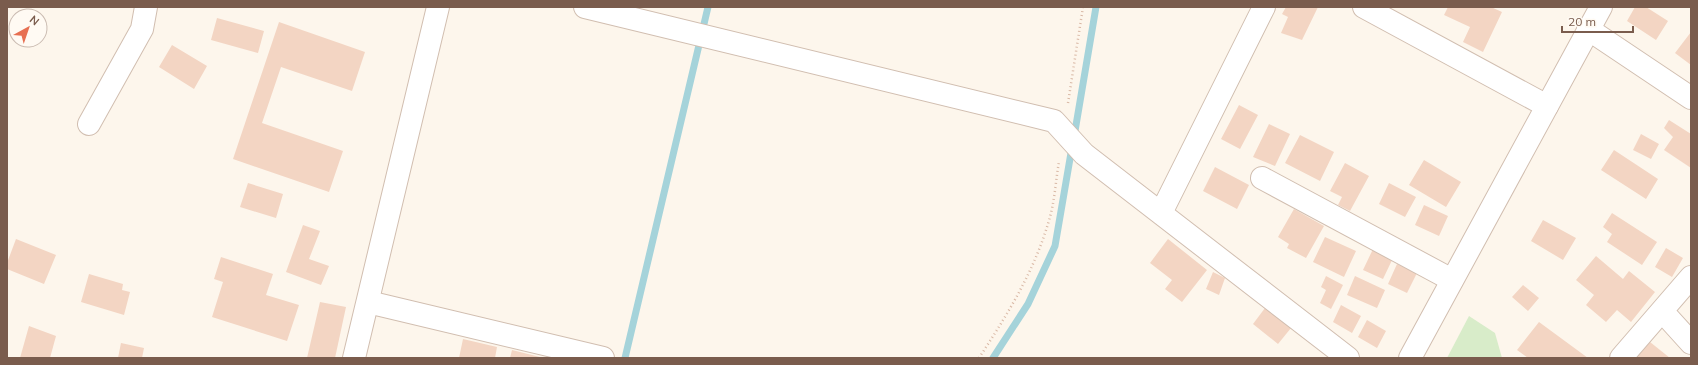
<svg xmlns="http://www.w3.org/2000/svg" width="1698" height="365" viewBox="0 0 1698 365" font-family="Mulish,sans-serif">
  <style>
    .green { fill: #d8ecc9 }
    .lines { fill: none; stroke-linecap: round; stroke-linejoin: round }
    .stream { stroke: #a5d3da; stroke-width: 7 }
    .building { fill: #f3d5c3 }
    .minor-casing { stroke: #d1beb0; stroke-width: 24 }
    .tertiary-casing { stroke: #d1beb0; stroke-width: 24 }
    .path { stroke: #d9b8a5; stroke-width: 2.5; stroke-dasharray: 1 3; stroke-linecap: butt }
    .minor { stroke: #fff; stroke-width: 22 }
    .tertiary { stroke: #fff; stroke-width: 22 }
  </style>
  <rect width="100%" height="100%" fill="#fdf6ec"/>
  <path class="green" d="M1469,316L1495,333L1502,358H1447Z"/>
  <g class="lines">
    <path class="stream" d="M1074,137L1096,7
      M625,358L708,7
      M993,358L1028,304L1055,246L1072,147"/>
  </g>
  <path class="building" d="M1286,7H1318L1302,40L1281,33L1288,17L1282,14Z
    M1448,7H1491L1502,12L1483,52L1463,42L1470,27L1444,15Z
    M1635,7H1646L1668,21L1656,40L1627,21Z
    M217,18L264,31L258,53L211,40Z
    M279,22L365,52L352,91L281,67L262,123L343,151L329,192L233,159Z
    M1691,32V65L1675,53Z
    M172,45L207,66L194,89L159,67Z
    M1239,105L1258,115L1240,149L1221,139Z
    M1669,120L1691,134V168L1664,150L1673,137L1664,128Z
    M1269,124L1290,134L1275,166L1253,157Z
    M1641,134L1659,144L1651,159L1633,150Z
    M1300,135L1334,152L1320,181L1285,163Z
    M1614,150L1658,179L1646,199L1601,170Z
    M1424,160L1461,182L1446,207L1409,185Z
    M1345,163L1369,176L1350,211L1338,205L1342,197L1330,191Z
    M1215,167L1249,185L1237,209L1203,191Z
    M248,183L283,194L276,218L240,207Z
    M1389,183L1416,197L1405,217L1379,204Z
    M1424,205L1448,216L1439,236L1415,225Z
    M1294,209L1324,226L1306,258L1287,248L1289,244L1278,237Z
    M1612,213L1657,242L1642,265L1607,242L1612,234L1603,227Z
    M1543,220L1576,238L1563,260L1531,241Z
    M303,225L320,231L309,259L329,266L321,285L286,272Z
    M1325,237L1356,251L1344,277L1313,262Z
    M16,239L56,255L44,284L7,269V263Z
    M1168,239L1207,270L1182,302L1165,289L1172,280L1150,263Z
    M1666,248L1683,258L1672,277L1655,267Z
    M1373,249L1393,258L1383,279L1363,270Z
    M1596,256L1623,279L1629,271L1655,292L1631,322L1617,310L1606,322L1586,305L1594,295L1576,280Z
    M221,257L273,274L266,295L299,305L287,341L212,317L223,282L214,279Z
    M1397,264L1417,273L1407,293L1388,284Z
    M1213,272L1225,278L1219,295L1206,289Z
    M89,274L123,284L122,290L130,292L124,315L81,302Z
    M1326,276L1343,285L1331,309L1320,303L1326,290L1321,287Z
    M1355,276L1385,290L1377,308L1347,295Z
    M1523,285L1539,298L1528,311L1512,297Z
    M320,302L346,307L335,358H307Z
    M1341,305L1361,316L1352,333L1333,322Z
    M1265,308L1291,328L1278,344L1253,324Z
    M1367,320L1386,331L1377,348L1358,337Z
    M1539,322L1588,358H1528L1517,350Z
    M29,326L56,336L50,358H20Z
    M463,339L497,347L495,358H459Z
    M1650,342L1670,358H1636Z
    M121,343L144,348L142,358H118Z
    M512,350L540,357V358H510Z"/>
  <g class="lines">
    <g class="minor-casing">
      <path id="minor" d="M585,7L1054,121L1084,154L1348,358
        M1364,7L1547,106
        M1588,29L1691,98
        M89,124L142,29L146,7
        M1262,178L1452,280
        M1161,213L1264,7
        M368,302L603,358
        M1662,311L1691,343
        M354,358L438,7
        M1621,358L1691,277"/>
    </g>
    <g class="tertiary-casing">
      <path id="tertiary" d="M1410,358L1601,7"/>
    </g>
    <path class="path" d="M1068,103L1083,7
      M979,358C1009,312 1037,267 1051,213C1055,197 1056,178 1059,162"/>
    <use href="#minor" class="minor"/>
    <use href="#tertiary" class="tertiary"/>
  </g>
  <rect width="1698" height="365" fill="none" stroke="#7a5c4d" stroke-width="16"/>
  <g transform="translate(28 28) rotate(40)"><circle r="19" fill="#fffaf3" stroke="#cabbb1"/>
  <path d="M0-3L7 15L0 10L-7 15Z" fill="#e76f51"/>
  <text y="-6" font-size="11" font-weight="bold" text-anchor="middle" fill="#7a5c4d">N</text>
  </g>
  <path d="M1562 26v6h71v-6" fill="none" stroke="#7a5c4d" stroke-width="2"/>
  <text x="1568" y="26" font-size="12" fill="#7a5c4d" stroke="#fffaf3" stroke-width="3" paint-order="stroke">20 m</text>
</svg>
